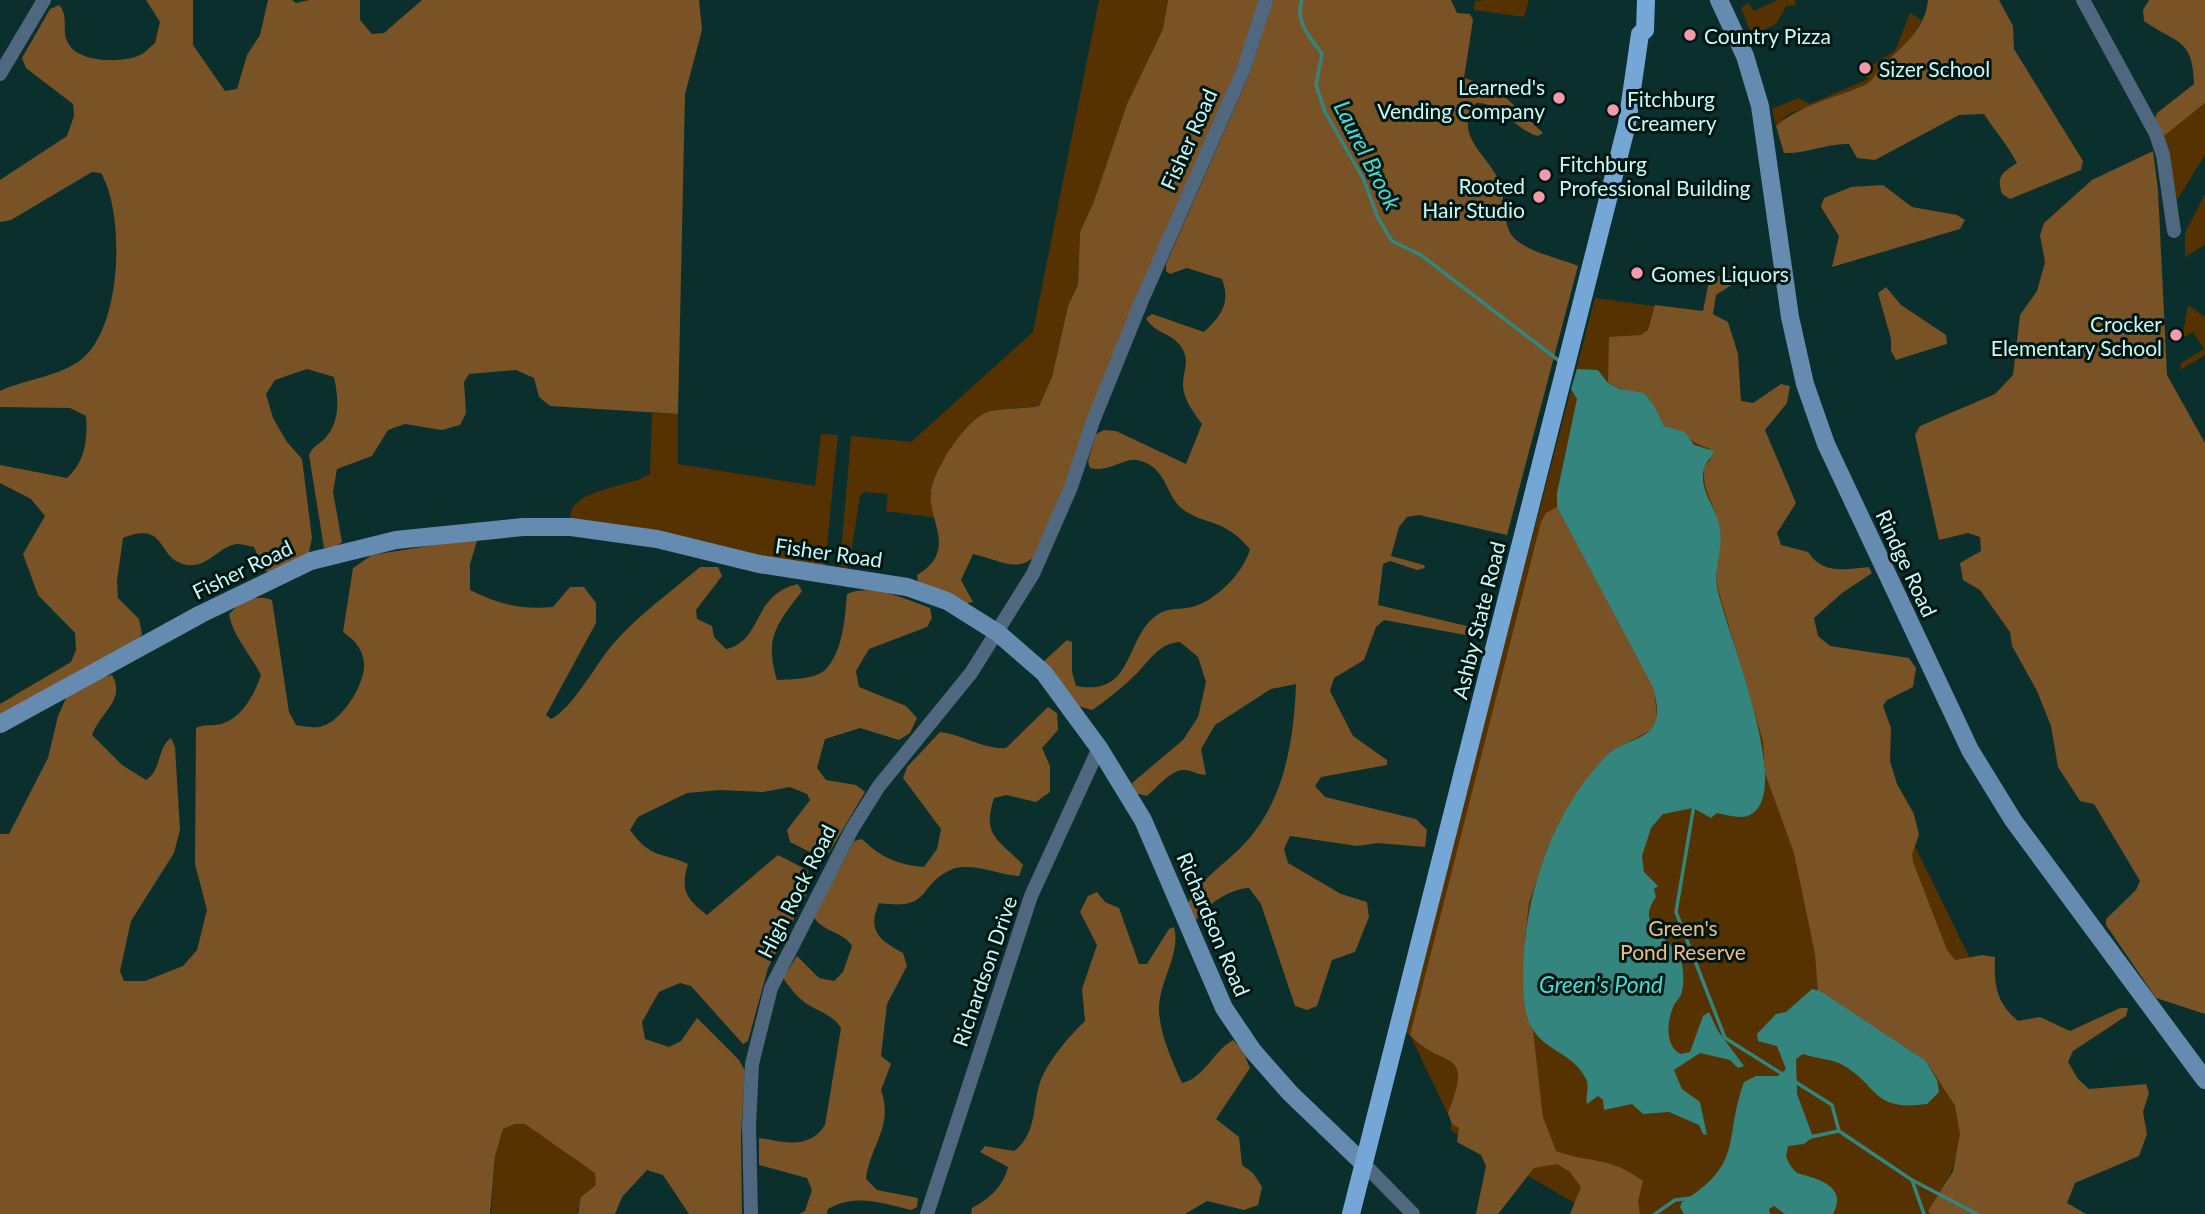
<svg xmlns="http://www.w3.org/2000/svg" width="2205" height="1214" viewBox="0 0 2205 1214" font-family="Lato,sans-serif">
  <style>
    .green { fill: #563200 }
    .forest { fill: #795225 }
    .water { fill: #33857e }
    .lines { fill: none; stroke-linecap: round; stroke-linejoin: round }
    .stream { stroke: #33857e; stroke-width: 3.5 }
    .street { stroke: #50687f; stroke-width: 14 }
    .secondary { stroke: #658cb0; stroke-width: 18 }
    .primary { stroke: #74a7d6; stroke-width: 18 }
    .poi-dot { fill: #f39aab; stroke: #001614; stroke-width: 2.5 }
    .labels { text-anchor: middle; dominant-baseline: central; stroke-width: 6; stroke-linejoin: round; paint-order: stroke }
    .poi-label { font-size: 21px; fill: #c8faf4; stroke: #001614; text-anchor: start }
    .street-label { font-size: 21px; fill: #c8faf4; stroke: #001614 }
    .park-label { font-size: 21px; fill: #f3bc82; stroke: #001614 }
    .water-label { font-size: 23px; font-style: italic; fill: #3ee0d3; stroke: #001614 }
  </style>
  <rect width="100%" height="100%" fill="#0b2f2c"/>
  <path class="green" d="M1099,0H1168L1163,29L1127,104L1094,201L1080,232L1078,285L1068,306L1052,377L1039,406L989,411L967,429L941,463L930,494L937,518L886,511L888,494L864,492L860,496L849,566L845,568L840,565L851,436L911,442L1033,332Z
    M1485,0H1529L1524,17L1474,10L1475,1Z
    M1777,0H1795L1796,5L1786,6L1777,23L1759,33L1763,43L1755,44L1741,8L1748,3L1754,11Z
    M1910,13L1922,20L1910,42L1881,67L1869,84L1789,114L1776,126L1772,109L1798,98L1810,104L1868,79L1862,71L1895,51Z
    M2205,103V155L2177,200L2164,136Z
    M2205,194V245L2185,257V233Z
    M1595,298L1713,314L1725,457L1977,973L1926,1061C1934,1075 1945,1089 1953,1103C1974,1141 1948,1180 1928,1211L1930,1214H1593L1450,1130L1452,1123L1410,1035L1402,1032Z
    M2188,305L2205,317V355L2180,370L2181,363L2204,349L2193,332L2182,338Z
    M652,413L678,414V464L815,486L821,434L838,435L825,565L822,568L580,523L570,517C572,488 629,488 650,474Z
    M515,1124H526L596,1173V1185L577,1210L578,1214H491L495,1156L503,1129Z"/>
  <path class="forest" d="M146,0H193V45L225,91L237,89L247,55L260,35L268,0H292L296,3L309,0H360V20L372,34L384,33L422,0H699L702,30L685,94L678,414L550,406L539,397L534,378L516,370L469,374L464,382L466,413L460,425L442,430L405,424L388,430L372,456L337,469L333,492L342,542L335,547L324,548L309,455C314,444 321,444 327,436C341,418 338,396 334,377L307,369L275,380L266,394L273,418L287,442L302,459L312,538L308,557L271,572L264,571L254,547C249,546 242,544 237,544C219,546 208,568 187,565C155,560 169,520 123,538L117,581L118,598L139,619L142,634L138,640L0,718V704L71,662L76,650L75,633L38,595L23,554L45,516L31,499L0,483V465L67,478C85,462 88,439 86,416L70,408L0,407V391C26,379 63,376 84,357C122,323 125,214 101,173L92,172L11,220L0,222V180L67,136L74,116L73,104L26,68L22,58L50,9L59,5C69,16 62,29 67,41C76,63 119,63 138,56C144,54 150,47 155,43L160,22Z
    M1168,0H1259L1247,43L1040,551C1018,576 1002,560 973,554L961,580L973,602L962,604L918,582L917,575C959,550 927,520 931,492C934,469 967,416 991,411C1006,408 1023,409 1039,406L1052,377L1068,306L1078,285L1080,232L1094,201L1127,104L1163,29Z
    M1273,0H1451L1457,13L1470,14L1473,20L1464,78L1496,88L1543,133L1538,136C1515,130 1501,102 1476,103C1451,137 1491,156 1500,184C1505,199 1503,225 1513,237C1527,252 1559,258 1578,266L1507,535L1419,515L1407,517L1399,527L1391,556L1424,565L1425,568L1417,570L1390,561L1383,564L1378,605L1471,627L1477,632L1471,636L1384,620L1376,627L1364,660L1334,678L1330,691L1353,736L1387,760V765L1321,777L1315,786L1325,797L1416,819L1427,830L1425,847L1378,843L1357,846L1290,836L1284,849L1288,863L1341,894L1367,902L1369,917L1355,952L1332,960L1317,1006L1307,1010L1295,1006L1261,904L1249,888C1231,888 1206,905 1196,920L1190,918L1188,903C1202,877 1227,863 1247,841C1285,799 1294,738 1296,684L1271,689L1215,725L1201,749L1206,775C1198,775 1192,770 1184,770C1172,769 1156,788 1147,796L1135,793L1132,783L1183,740L1198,717L1206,682L1198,657L1180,642C1157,643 1148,664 1132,678C1120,689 1106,701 1092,710L1075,705L1042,663L1067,640L1072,642V672L1076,686C1137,697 1123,635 1160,613C1171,607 1181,610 1192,607C1216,601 1244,572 1250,549C1244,543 1237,535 1230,531C1217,522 1198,520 1185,511C1164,496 1169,470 1141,461C1124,455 1113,473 1090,468L1088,461L1096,434L1104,430L1116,431L1186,464L1202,424C1194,413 1183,399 1183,385C1183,371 1190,362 1182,348C1173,333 1153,333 1146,318L1152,314L1204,332C1221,315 1231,304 1222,279L1187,268L1170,274L1166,271V264L1249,75Z
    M1928,0H1999L2013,26L2014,49L2083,161L2081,170L2010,199L2002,194C1996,176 2002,173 2017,163C2007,144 1995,131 1984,114L1959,115L1875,160L1857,158L1849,144C1826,143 1807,154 1784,153L1776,126C1800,105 1835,98 1865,85C1873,81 1876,72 1883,65C1903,46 1925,30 1928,0Z
    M2149,0H2205V103L2164,136L2154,121L2157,113L2194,84C2193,38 2177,44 2144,21L2143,10Z
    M2153,151L2158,190L2167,375L2205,443V1014L2156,998L2106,925V919L2136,890L2140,881L2094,804L2080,801L2058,767L2051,726L2037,691L2012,646L2010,632L1980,590L1963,580L1960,563L1981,551L1980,537L1968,533L1939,540L1915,435L1920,426L1995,394L2013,375L2020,315L2037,291L2045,262L2040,235L2044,223L2092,180Z
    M1883,185L1912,207L1957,215L1965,220L1960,229L1832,267L1839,236L1821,207L1824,198L1851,187Z
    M1710,276H1734L1736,282L1716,295L1713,314L1728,322L1738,354L1741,401L1753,403L1781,384L1790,386L1787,403L1765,430L1796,503L1777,533L1781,545L1808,552C1823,575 1845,569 1869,567L1872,573L1842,593L1814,618L1818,636L1830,646L1909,658L1916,668L1913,687L1887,700L1883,706L1891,728L1890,761L1897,784L1914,814L1919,835L1912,854L1913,862L1947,950L1955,960L1982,955L1995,957C1994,985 1996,1002 2018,1021L2040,1017L2070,1031L2120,1008H2128L2126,1016L2073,1051L2068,1062L2078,1079L2089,1089L2146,1084L2149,1093L2143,1112L2147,1134L2139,1156L2075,1183L2067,1203L2086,1214H1930L1928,1211L1953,1171L1960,1134L1955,1106L1926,1061L1818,991L1815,954L1794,853L1765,773L1763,741L1718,589C1714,564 1721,541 1716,516C1711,496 1703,492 1704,467L1711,459L1709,448C1690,444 1682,429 1664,426C1646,390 1639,398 1608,383L1609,337L1641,335L1648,330L1655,305L1703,311Z
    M1886,287L1901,305L1946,335L1947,344L1896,360L1891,351V339L1878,293Z
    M1557,507L1654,687L1657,719L1651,730L1610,752L1593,771L1547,849L1529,903L1525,938L1524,1002L1533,1031L1543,1117L1556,1151C1592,1164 1609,1156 1643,1181L1638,1201L1640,1214H1570L1581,1187L1570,1172L1557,1164L1534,1168L1498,1214H1476L1486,1166L1481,1155L1457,1142L1459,1128L1452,1124L1448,1113C1475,1045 1443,1071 1410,1035L1541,522L1546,513Z
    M466,540L477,541L470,564V590C497,604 522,610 553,607L570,587H584L596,603V623L546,715L551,719C572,709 596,664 613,644C638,615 671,592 700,567H718L722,576L696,610L697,619L712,626L714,637L726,649C764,640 751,595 798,584L802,591C777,624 764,638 777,680C791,679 815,680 826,669C843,651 845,617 847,594C872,583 905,599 930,608L932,618L927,627L869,649L856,671L859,687L906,706L917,718L910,733L899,740L860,728L825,739L817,768L826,780L856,785L865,792L830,851L822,858L790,842L787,830L810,800L807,794L790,787L763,792L720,790L687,793L638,817L630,830C652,860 660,851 688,864C680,890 686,899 707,915L778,855L807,870L812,884L768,968L748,1041L743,1044L691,986L680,983L659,992L642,1022L645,1039L669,1047L681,1041L697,1018L739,1060L745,1071L741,1134L742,1214H689L663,1175L647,1170L622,1197L615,1214H578L581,1197L596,1185L595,1173L525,1124H515L503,1129L495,1156L490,1214H0V834H9L48,758L58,716L67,696L99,678L112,675C126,700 101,711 92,735L122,765L146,780C162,770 157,747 171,738L175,747L180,830L174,853L131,921L120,971L124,981H145L183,966L197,950L207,910L195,864L196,728C206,723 214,727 224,723C243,716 255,693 261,675C250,653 233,637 229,614C240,603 255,593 272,600L289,712L296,725C303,726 312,728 319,727C341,724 366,683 364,663C362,647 354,640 343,632L353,568L372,555Z
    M1048,707L1057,713L1058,730L1042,748L1050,766V792L1036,802L1006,795L994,798C981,837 1000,840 1023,865L1019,876C1000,875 971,862 953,869C916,884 934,911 879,903C867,931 879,940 903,953L907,966L887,1004L881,1056L891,1064L881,1090C894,1127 870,1145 866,1179L877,1190L918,1198L917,1207L911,1210C883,1203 855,1193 828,1209L827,1214H799L805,1211L812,1190L807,1178L759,1165V1138C784,1142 809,1150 825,1125L841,1028C832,1013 815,1011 803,1001C795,995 789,986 783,978L797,956L819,978L834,981L843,972L852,946C843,931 822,932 814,917L854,841L862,839C880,857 898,865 924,867L937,849L941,829L903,778L907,767L940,732C964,735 982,749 1006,748Z
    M1097,892L1105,902L1119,908L1139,964H1147L1169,929L1174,927C1181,954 1160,979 1159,1008C1159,1033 1172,1060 1182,1083C1205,1078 1212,1052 1233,1040L1242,1049L1250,1068L1216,1119L1239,1137L1242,1165L1253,1173L1262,1187L1258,1205L1244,1210L1207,1201L1185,1214H971L972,1208C989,1199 1003,1187 1008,1167L980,1152L985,1146L1014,1151C1037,1134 1032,1108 1040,1082C1048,1061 1069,1036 1085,1021L1082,989L1097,945L1080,912L1088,896Z"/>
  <path class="water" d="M1577,369L1598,370L1608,383L1620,389L1644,393L1653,404L1664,426L1685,432L1694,445L1714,451C1712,457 1705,463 1704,469C1698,491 1718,509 1720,529C1723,550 1714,567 1717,587C1725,628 1792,786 1753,813C1742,821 1729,815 1717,813L1711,818L1693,808L1663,814L1651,828L1642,856L1644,872L1658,886L1654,889L1656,897C1631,931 1681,937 1683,970C1683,976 1684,985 1682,991C1681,997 1677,1000 1674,1005C1667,1020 1664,1046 1681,1054L1690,1052L1703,1016L1709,1012L1718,1031L1744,1066L1738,1068L1730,1060L1700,1053L1674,1070L1682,1089L1700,1102L1707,1135L1703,1134L1699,1125L1669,1112L1643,1114L1632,1104L1604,1110L1603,1100L1598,1096L1587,1104C1585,1096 1590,1088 1586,1079C1570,1045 1528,1054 1524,999C1518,913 1546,818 1607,755C1619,743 1643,740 1652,728C1661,716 1656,700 1653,687L1557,507V493L1577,399L1571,389Z
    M1812,989L1820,991L1926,1061L1937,1080L1939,1092L1927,1104C1869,1112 1880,1084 1839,1063C1829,1059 1814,1058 1803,1054L1796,1059L1797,1094L1813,1137L1804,1144L1788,1146L1786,1157C1789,1163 1793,1172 1800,1174C1819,1179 1848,1187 1833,1214H1785L1774,1206L1769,1209L1770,1214H1684L1680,1207L1682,1202C1745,1163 1723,1140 1744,1082L1756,1076H1778L1786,1069L1777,1046L1758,1041L1757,1034L1776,1014L1786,1012Z"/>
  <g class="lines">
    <path class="stream" d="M1302,0C1294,22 1311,38 1322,54L1316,85L1325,112L1363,178L1378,218L1392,241L1421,255L1562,363
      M1694,805L1676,912L1725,1038L1784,1075
      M1794,1081L1832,1105L1839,1131L1912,1180L1977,1214
      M1810,1137L1839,1131
      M1912,1180L1924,1214
      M1655,1214L1675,1200L1692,1198"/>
    <path class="street" d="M2083,0L2156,134L2163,155L2174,231
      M0,74L44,0
      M1364,1164L1413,1214
      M751,1214L749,1126L752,1064L771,988L852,829L879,786L971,673L1033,574L1071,487L1093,421L1142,300L1243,71L1266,0
      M927,1214L1031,896L1099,748"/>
    <path class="secondary" d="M1719,0L1745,56L1760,106L1790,317L1805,384L1826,444L1970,750L2013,820L2205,1080
      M0,724L201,614L311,561L396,540L523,527H571L657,539L759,564L907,587L947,601L998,633L1044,673L1099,748L1143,820L1224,1008L1253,1051L1290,1093L1364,1164"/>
    <path class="primary" d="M1351,1214L1627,124L1640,34L1645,30L1646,0"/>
  </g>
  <g class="poi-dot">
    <circle cx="1690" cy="35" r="7"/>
    <circle cx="1865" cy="68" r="7"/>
    <circle cx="1559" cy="98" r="7"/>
    <circle cx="1613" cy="110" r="7"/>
    <circle cx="1545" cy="175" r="7"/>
    <circle cx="1539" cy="197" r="7"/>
    <circle cx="1637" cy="273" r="7"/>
    <circle cx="2176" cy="335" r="7"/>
  </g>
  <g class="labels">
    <g class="poi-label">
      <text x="1704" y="35">Country Pizza</text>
      <text x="1879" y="68">Sizer School</text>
      <text x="1545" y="86" text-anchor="end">Learned's<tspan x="1545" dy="24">Vending Company</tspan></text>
      <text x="1627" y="98">Fitchburg<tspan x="1627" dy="24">Creamery</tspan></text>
      <text x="1559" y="163">Fitchburg<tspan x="1559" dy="24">Professional Building</tspan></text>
      <text x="1525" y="185" text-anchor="end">Rooted<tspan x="1525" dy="24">Hair Studio</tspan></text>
      <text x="1651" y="273">Gomes Liquors</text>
      <text x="2162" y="323" text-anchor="end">Crocker<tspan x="2162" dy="24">Elementary School</tspan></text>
    </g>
    <g class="street-label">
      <text transform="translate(1188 139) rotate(-66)">Fisher Road</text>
      <text transform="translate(829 552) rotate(8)">Fisher Road</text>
      <text transform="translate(1907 563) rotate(65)">Rindge Road</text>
      <text transform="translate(242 569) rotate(-26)">Fisher Road</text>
      <text transform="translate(1478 620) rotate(-76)">Ashby State Road</text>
      <text transform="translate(796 891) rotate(-63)">High Rock Road</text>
      <text transform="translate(1214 924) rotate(67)">Richardson Road</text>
      <text transform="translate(984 971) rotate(-71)">Richardson Drive</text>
    </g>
    <g class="park-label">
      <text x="1683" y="927">Green's<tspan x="1683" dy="24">Pond Reserve</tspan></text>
    </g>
    <g class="water-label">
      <text transform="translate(1368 155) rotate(63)">Laurel Brook</text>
      <text x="1601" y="984">Green's Pond</text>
    </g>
  </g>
</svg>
